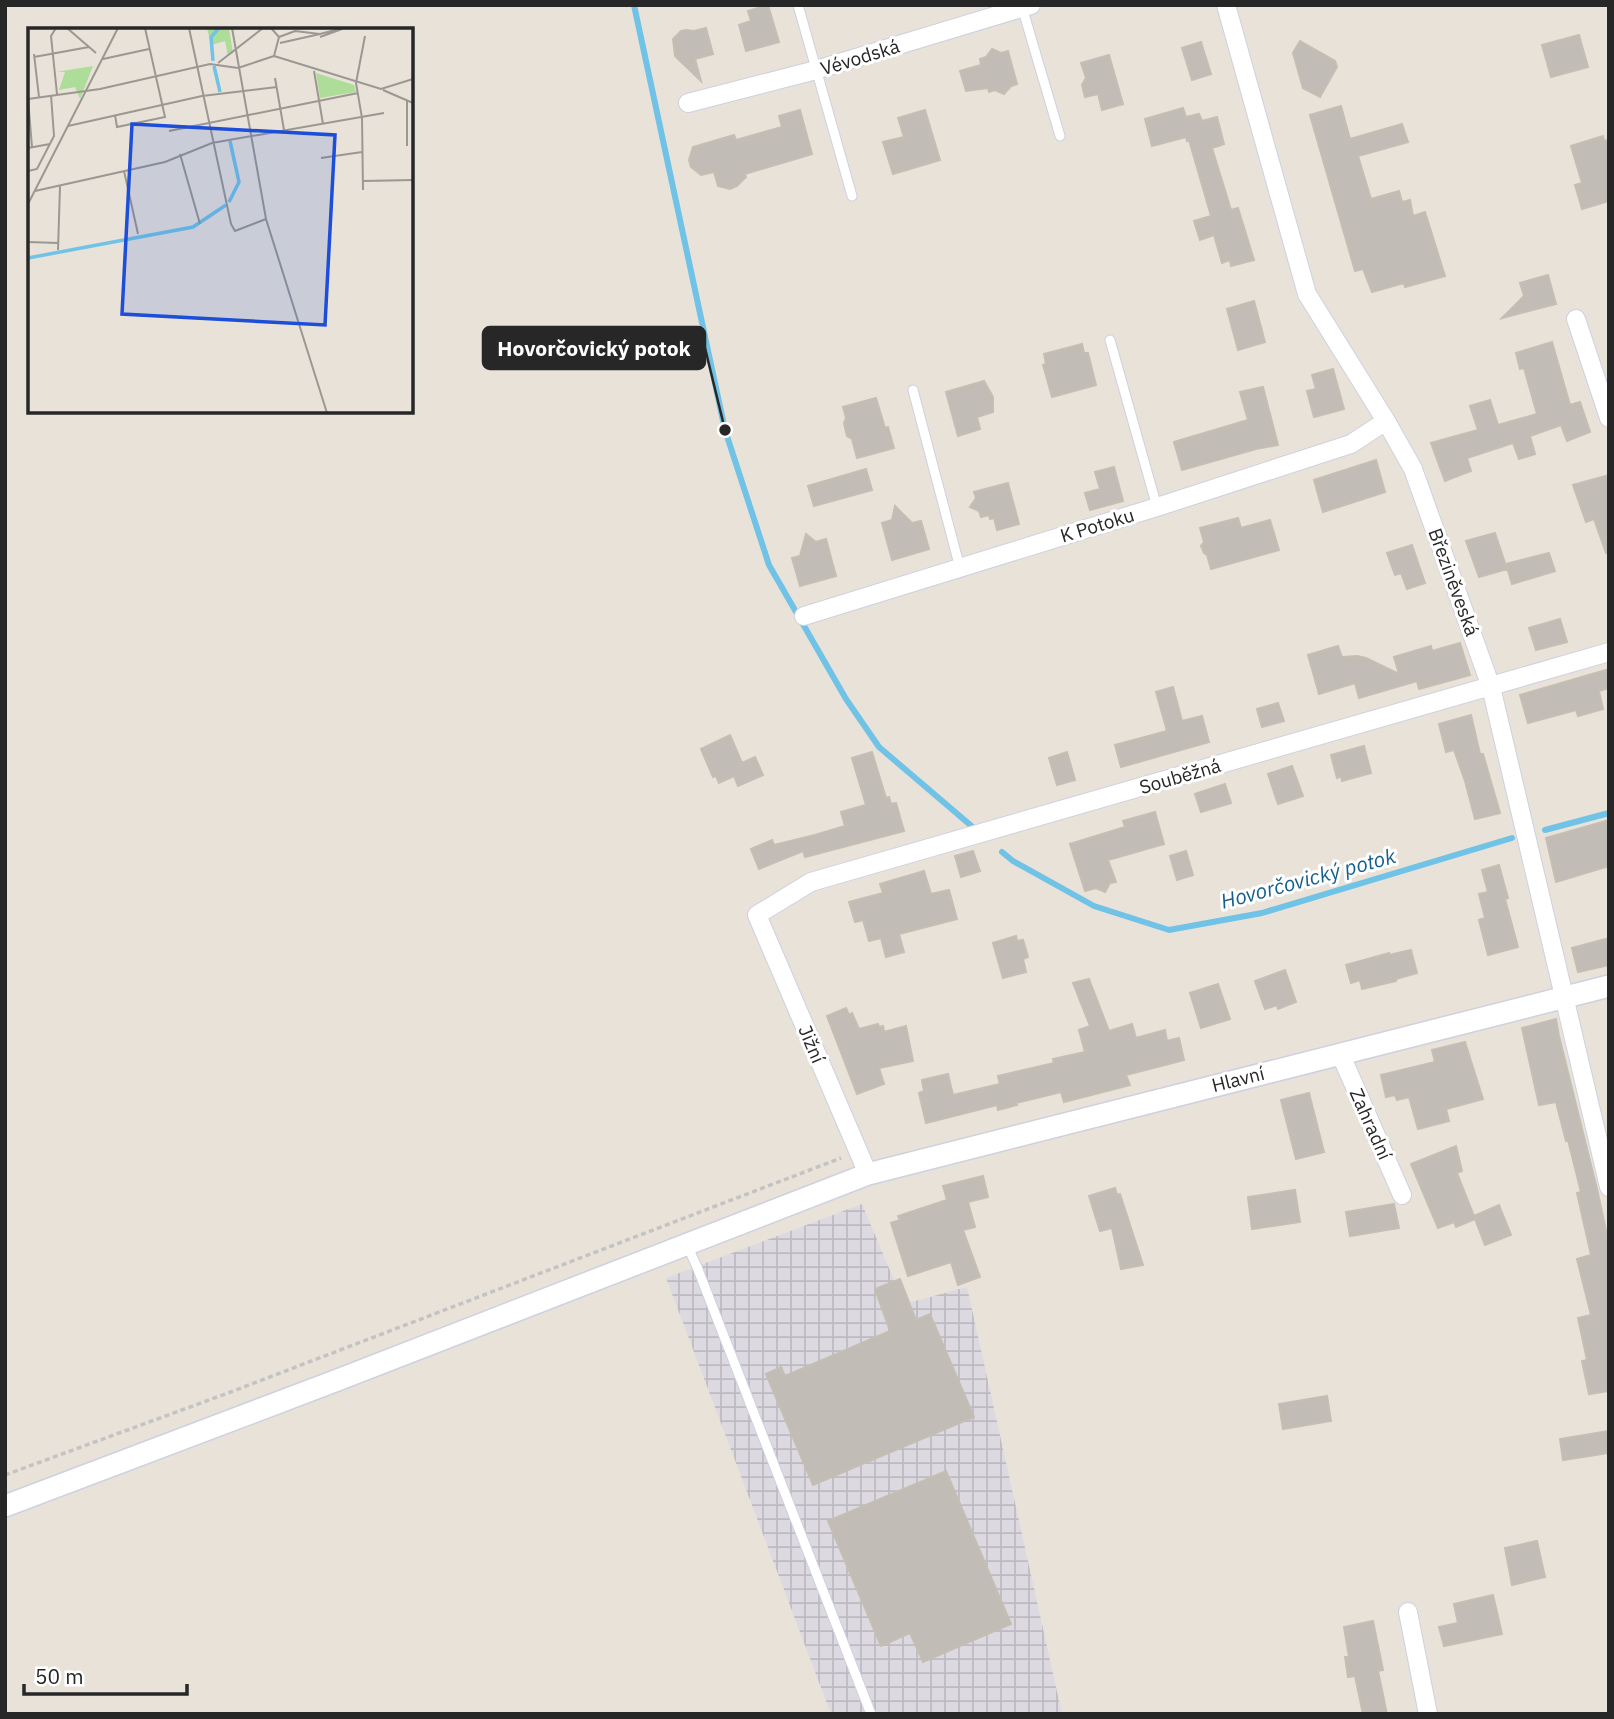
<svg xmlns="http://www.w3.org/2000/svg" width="1614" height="1719" viewBox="0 0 1614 1719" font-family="'IBM Plex Sans',sans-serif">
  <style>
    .industrial { fill: url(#industrial-grid) }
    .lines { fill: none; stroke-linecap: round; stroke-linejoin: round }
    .stream { stroke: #70c3e6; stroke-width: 6 }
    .building { fill: #c1bcb6; stroke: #c4beb3; stroke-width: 2 }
    .service-casing { stroke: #ced1df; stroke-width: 11 }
    .minor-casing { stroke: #ced1df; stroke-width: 20 }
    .tertiary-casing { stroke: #ced1df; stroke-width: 24 }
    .path { stroke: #c3c3c3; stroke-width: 3.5; stroke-dasharray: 5 3.5; stroke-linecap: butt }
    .service { stroke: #fff; stroke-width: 9 }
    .minor { stroke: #fff; stroke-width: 18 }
    .tertiary { stroke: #fff; stroke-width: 21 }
    .labels { text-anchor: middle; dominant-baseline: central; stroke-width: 6; stroke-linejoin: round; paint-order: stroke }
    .street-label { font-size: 19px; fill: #272727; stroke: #fff }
    .water-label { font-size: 21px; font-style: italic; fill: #14608d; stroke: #fff }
    .inset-river { fill: none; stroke: #70c3e6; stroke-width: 3.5 }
    .inset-road { fill: none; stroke: #9b9792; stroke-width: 2 }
    .view { fill: #1d4ed8; fill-opacity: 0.15; stroke: #1d4ed8; stroke-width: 3.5 }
    .inset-edge { fill: none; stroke: #272727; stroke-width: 3.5 }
    .leader { fill: none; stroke: #272727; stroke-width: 2.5 }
    .callout-dot { fill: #272727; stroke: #fff; stroke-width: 2.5 }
    .callout { fill: #272727; stroke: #272727; stroke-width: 2.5 }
    .callout-label { font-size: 21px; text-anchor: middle; font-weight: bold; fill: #fff }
  </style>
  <defs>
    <pattern id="industrial-grid" width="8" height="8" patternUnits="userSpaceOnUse" patternTransform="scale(1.75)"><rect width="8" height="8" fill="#dcd9e1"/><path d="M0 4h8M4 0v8" fill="none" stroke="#bdbac1"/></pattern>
  </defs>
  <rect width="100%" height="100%" fill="#e9e2d9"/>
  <path class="industrial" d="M862,1204L904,1304L967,1287L1062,1714H831L666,1278Z"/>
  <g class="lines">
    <path class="stream" d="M634,5L725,430L769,565L846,699L879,747L975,829
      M1545,830L1609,813
      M1002,852L1013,861L1094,906L1169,930L1262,913L1512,838"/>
  </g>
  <path class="building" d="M768,5L779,42L746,51L739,25L751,21L748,11Z
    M706,28L713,54L695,59L701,81L675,56L673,39L681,31L686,30L694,31Z
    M1579,35L1588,67L1551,77L1542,45Z
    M1300,41L1335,61L1337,67L1320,97L1303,88L1293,53Z
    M1201,42L1211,74L1192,80L1182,48Z
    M992,49L1001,53L1008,51L1017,84L1011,86L1004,94L995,90L989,92L988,88L966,91L960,71L981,65L980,59L986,57Z
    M1109,55L1123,104L1102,110L1098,94L1085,97L1082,85L1086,78L1081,63Z
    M1341,106L1350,139L1402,124L1408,142L1358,156L1371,199L1399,191L1402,202L1410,200L1413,216L1425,212L1445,276L1405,287L1404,283L1372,292L1363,269L1355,271L1310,115Z
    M1183,108L1186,117L1199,114L1202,121L1217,117L1224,144L1212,148L1231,210L1238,208L1254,260L1231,266L1230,260L1222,263L1214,235L1200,240L1194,221L1211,216L1189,140L1187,141L1186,137L1152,146L1145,119Z
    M800,110L812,154L745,174L746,177L737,186L730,189L718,186L714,172L701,175L691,167L689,160L693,147L734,135L736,140L782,127L779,116Z
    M925,110L940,160L893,174L883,142L904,137L898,118Z
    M1603,136L1604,141L1609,140V201L1582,209L1575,185L1582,183L1571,146Z
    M1548,275L1556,304L1502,318L1524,296L1520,283Z
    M1254,301L1265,342L1238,350L1227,309Z
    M1552,342L1570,405L1580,402L1590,432L1567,441L1561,425L1530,436L1535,454L1519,459L1513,443L1467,458L1471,471L1445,481L1431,443L1478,430L1470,406L1490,400L1498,425L1537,414L1524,368L1520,369L1516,353Z
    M1082,344L1084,353H1088L1096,385L1052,397L1043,365L1046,364L1044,354Z
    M1333,369L1344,409L1314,417L1307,391L1316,389L1312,375Z
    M984,381L993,397V412L977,417L980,429L958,436L946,392Z
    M1263,387L1278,445L1256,449L1182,470L1174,442L1248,420L1240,392Z
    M876,398L885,428L888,427L894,448L857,458L852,439L847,436L844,423L846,418L843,407Z
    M1376,460L1385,492L1323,512L1314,480Z
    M1114,467L1123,501L1090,510L1085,493L1100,489L1095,472Z
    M866,469L872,490L814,506L808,486Z
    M1609,475V552L1606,553L1594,519L1586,522L1573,485Z
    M1008,483L1019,524L997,530L994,518L990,519L989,515L981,517L979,511L970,507L976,498L974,492Z
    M895,506L912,523L921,521L929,549L892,560L882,523L892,520Z
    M1238,518L1241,528L1270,520L1279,550L1211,569L1207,555L1204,553L1201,546L1204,542L1200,528Z
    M1495,533L1507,569L1479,577L1466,541Z
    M806,534L816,542L826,539L836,576L800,586L792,558L800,556Z
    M1412,545L1425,583L1407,589L1401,573L1395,575L1387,553Z
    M1549,553L1555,571L1512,584L1506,564Z
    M1560,619L1567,642L1536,650L1529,628Z
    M1460,643L1470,675L1419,689L1417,681L1359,698L1355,683L1319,694L1308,655L1338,646L1342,657L1357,656L1366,658L1399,674L1394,657L1431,646L1432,651Z
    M1609,669V688L1599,691L1603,709L1578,716L1576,710L1528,723L1520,695Z
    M1173,687L1182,721L1202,716L1209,742L1121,767L1115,745L1167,731L1156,692Z
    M1278,703L1284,721L1262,727L1257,709Z
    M1471,715L1480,754H1483L1500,813L1475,819L1465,781L1454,750L1446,752L1439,724Z
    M730,735L742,763L755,757L763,775L738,786L734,776L719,783L716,776L713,777L701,749Z
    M1364,746L1371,773L1342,781L1341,776L1337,778L1331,755Z
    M872,752L886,798L889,797L891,804L896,803L904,831L805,857L803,851L759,869L751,849L772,840L774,845L815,835L845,826L841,812L866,805L852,758Z
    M1067,752L1075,780L1057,785L1049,758Z
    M1292,766L1303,796L1278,804L1268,774Z
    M1225,784L1231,803L1201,812L1195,794Z
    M1155,812L1164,844L1108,860L1116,882L1110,883L1105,892L1096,888L1085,891L1070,844L1125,827L1123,821Z
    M1609,820V866L1556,882L1546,838Z
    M973,851L980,871L961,877L955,856Z
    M1186,851L1193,875L1177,880L1170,856Z
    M1499,865L1508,898L1505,899L1518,947L1488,955L1479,920L1485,918L1479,894L1488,892L1482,870Z
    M924,871L931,894L949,890L957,919L899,934L904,952L886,957L881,938L869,941L863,920L855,922L849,902L883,893L880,884Z
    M1016,936L1017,941L1023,940L1028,957L1023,959L1026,972L1003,978L993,943Z
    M1609,938V965L1578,972L1572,948Z
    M1411,950L1417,973L1396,979V981L1362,989L1360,980L1351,983L1346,965L1389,953V955Z
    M1285,970L1296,1002L1278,1009L1277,1005L1265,1009L1255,981Z
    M1089,979L1109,1031L1132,1024L1136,1038L1165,1030L1167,1041L1179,1038L1184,1060L1126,1075L1130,1085L1064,1102L1061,1092L1016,1103L1017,1105L998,1110L997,1105L926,1123L919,1093L924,1091L922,1080L948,1074L953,1095L1000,1084L998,1076L1054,1063L1053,1059L1085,1052L1079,1030L1090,1026L1073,983Z
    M1218,984L1230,1019L1201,1028L1190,993Z
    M846,1008L849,1015L852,1013L859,1029L878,1024L879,1027L883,1026L884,1032L906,1026L913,1061L879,1068L884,1084L857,1094L827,1016Z
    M1556,1019L1559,1036L1597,1189L1609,1244V1391L1589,1394L1582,1361L1587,1360L1578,1318L1591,1315L1577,1259L1591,1255L1577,1193L1581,1192L1568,1140L1566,1141L1556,1102L1539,1105L1522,1028Z
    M1465,1042L1483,1099L1446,1109L1449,1121L1418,1129L1409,1097L1397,1100L1395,1095L1386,1097L1381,1075L1435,1062L1432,1050Z
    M1309,1093L1324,1152L1296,1159L1281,1100Z
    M1456,1146L1462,1171L1457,1173L1474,1216L1499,1205L1511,1235L1485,1245L1475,1219L1456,1227L1454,1222L1438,1228L1411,1164Z
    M983,1176L988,1197L968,1202L975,1227L963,1230L980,1277L958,1285L951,1262L908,1276L891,1223L900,1220L898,1216L947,1200L943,1186Z
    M1115,1188L1117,1195L1120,1194L1143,1265L1121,1269L1112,1228L1100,1231L1089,1196Z
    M1295,1190L1300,1222L1252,1229L1248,1197Z
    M1394,1204L1399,1228L1350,1236L1346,1212Z
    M900,1279L916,1320L930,1314L974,1417L813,1485L766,1374L781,1367L785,1376L890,1331L875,1289Z
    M1327,1396L1331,1421L1283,1429L1279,1404Z
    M1609,1431V1453L1563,1460L1560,1439Z
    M946,1471L1011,1624L923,1662L910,1633L881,1646L828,1521Z
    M1537,1541L1545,1577L1512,1585L1505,1548Z
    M1493,1595L1502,1634L1444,1646L1439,1627L1458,1623L1454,1604Z
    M1373,1621L1383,1670L1378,1671L1387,1714H1363L1355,1676L1348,1677L1345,1657H1349L1344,1627Z"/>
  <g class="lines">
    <g class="service-casing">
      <path id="service" d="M798,5L852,196
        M1022,7L1060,136
        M1110,340L1157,507
        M913,390L960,568
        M687,1245L697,1267L871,1714"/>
    </g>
    <g class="minor-casing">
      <path id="minor" d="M1226,5L1307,294L1386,421L1413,469L1491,687L1609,1187
        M688,103L816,70L1031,5
        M1576,319L1609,418
        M804,616L1157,507L1351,444L1386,421
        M1340,1053L1402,1195
        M868,1174L757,915L811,882L1609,652
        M1408,1612L1428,1714"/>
    </g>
    <g class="tertiary-casing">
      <path id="tertiary" d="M5,1506L335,1381L868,1174L1609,986"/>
    </g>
    <path class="path" d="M5,1475L228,1393L841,1158"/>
    <use href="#service" class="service"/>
    <use href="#minor" class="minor"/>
    <use href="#tertiary" class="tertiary"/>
  </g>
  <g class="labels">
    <g class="street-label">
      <text transform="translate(860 57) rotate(-17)">Vévodská</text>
      <text transform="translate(1097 525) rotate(-17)">K Potoku</text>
      <text transform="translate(1454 582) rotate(70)">Březiněveská</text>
      <text transform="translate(1180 776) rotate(-16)">Souběžná</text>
      <text transform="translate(812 1044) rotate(67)">Jižní</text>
      <text transform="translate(1238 1079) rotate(-14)">Hlavní</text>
      <text transform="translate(1371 1124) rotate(66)">Zahradní</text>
    </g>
    <g class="water-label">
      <text transform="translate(1308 878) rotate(-15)">Hovorčovický potok</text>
    </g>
  </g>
  <g transform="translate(28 28)">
    <rect width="385" height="385" fill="#e9e2d9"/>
    <path d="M179,0H201L205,25L200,28L197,13L183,17ZM65,38L52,71L47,59L31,62L37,44H28ZM288,45L326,57L328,64L292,70Z" fill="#addd98"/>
    <path class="inset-river" d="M185,33L183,9L191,0M186,38L192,64M201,174L211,154L202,113M0,230L165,199L198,177"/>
    <path class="inset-road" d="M28,0L23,8L29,66M39,0L68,25M161,0L203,196L207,203L238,191M204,0L238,191L299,385M251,9L267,3L292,6L315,0M292,9L314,1M252,15L292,6M6,26L11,69M246,28L353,61L385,51M6,29L61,19M75,31L121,21M190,35L235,0M210,40L246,28L251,9L243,0M286,43L295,96M247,50L256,102M355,62L385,75M0,71L72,61L182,36L210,40M0,71L4,119M379,72V118M87,87L89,99L137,89L117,0M40,98L174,68L249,59M141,103L330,65M0,120L22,116M152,126L172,196M293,130L334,124M0,143L9,141L26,108L23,67M96,143L110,206M335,153L385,152M335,162L334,90L328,55L337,8M7,163L137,134L184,115L356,85M0,176L90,0M0,214L30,215M30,222L32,158"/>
    <path class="view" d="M104,96L307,107L297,297L94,286Z"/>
    <rect width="385" height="385" class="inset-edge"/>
  </g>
  <path class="leader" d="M725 430L705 348"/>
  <circle class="callout-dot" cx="725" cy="430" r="7"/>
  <rect class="callout" x="483" y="327" width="222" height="42" rx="7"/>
  <g class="callout-label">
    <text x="594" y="356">Hovorčovický potok</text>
  </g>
  <rect width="1614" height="1719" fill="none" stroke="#272727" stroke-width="14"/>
  <path d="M24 1684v10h163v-10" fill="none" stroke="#272727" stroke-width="3.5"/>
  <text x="35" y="1684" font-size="21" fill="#272727" stroke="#ffffff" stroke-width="5" paint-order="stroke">50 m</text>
</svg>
